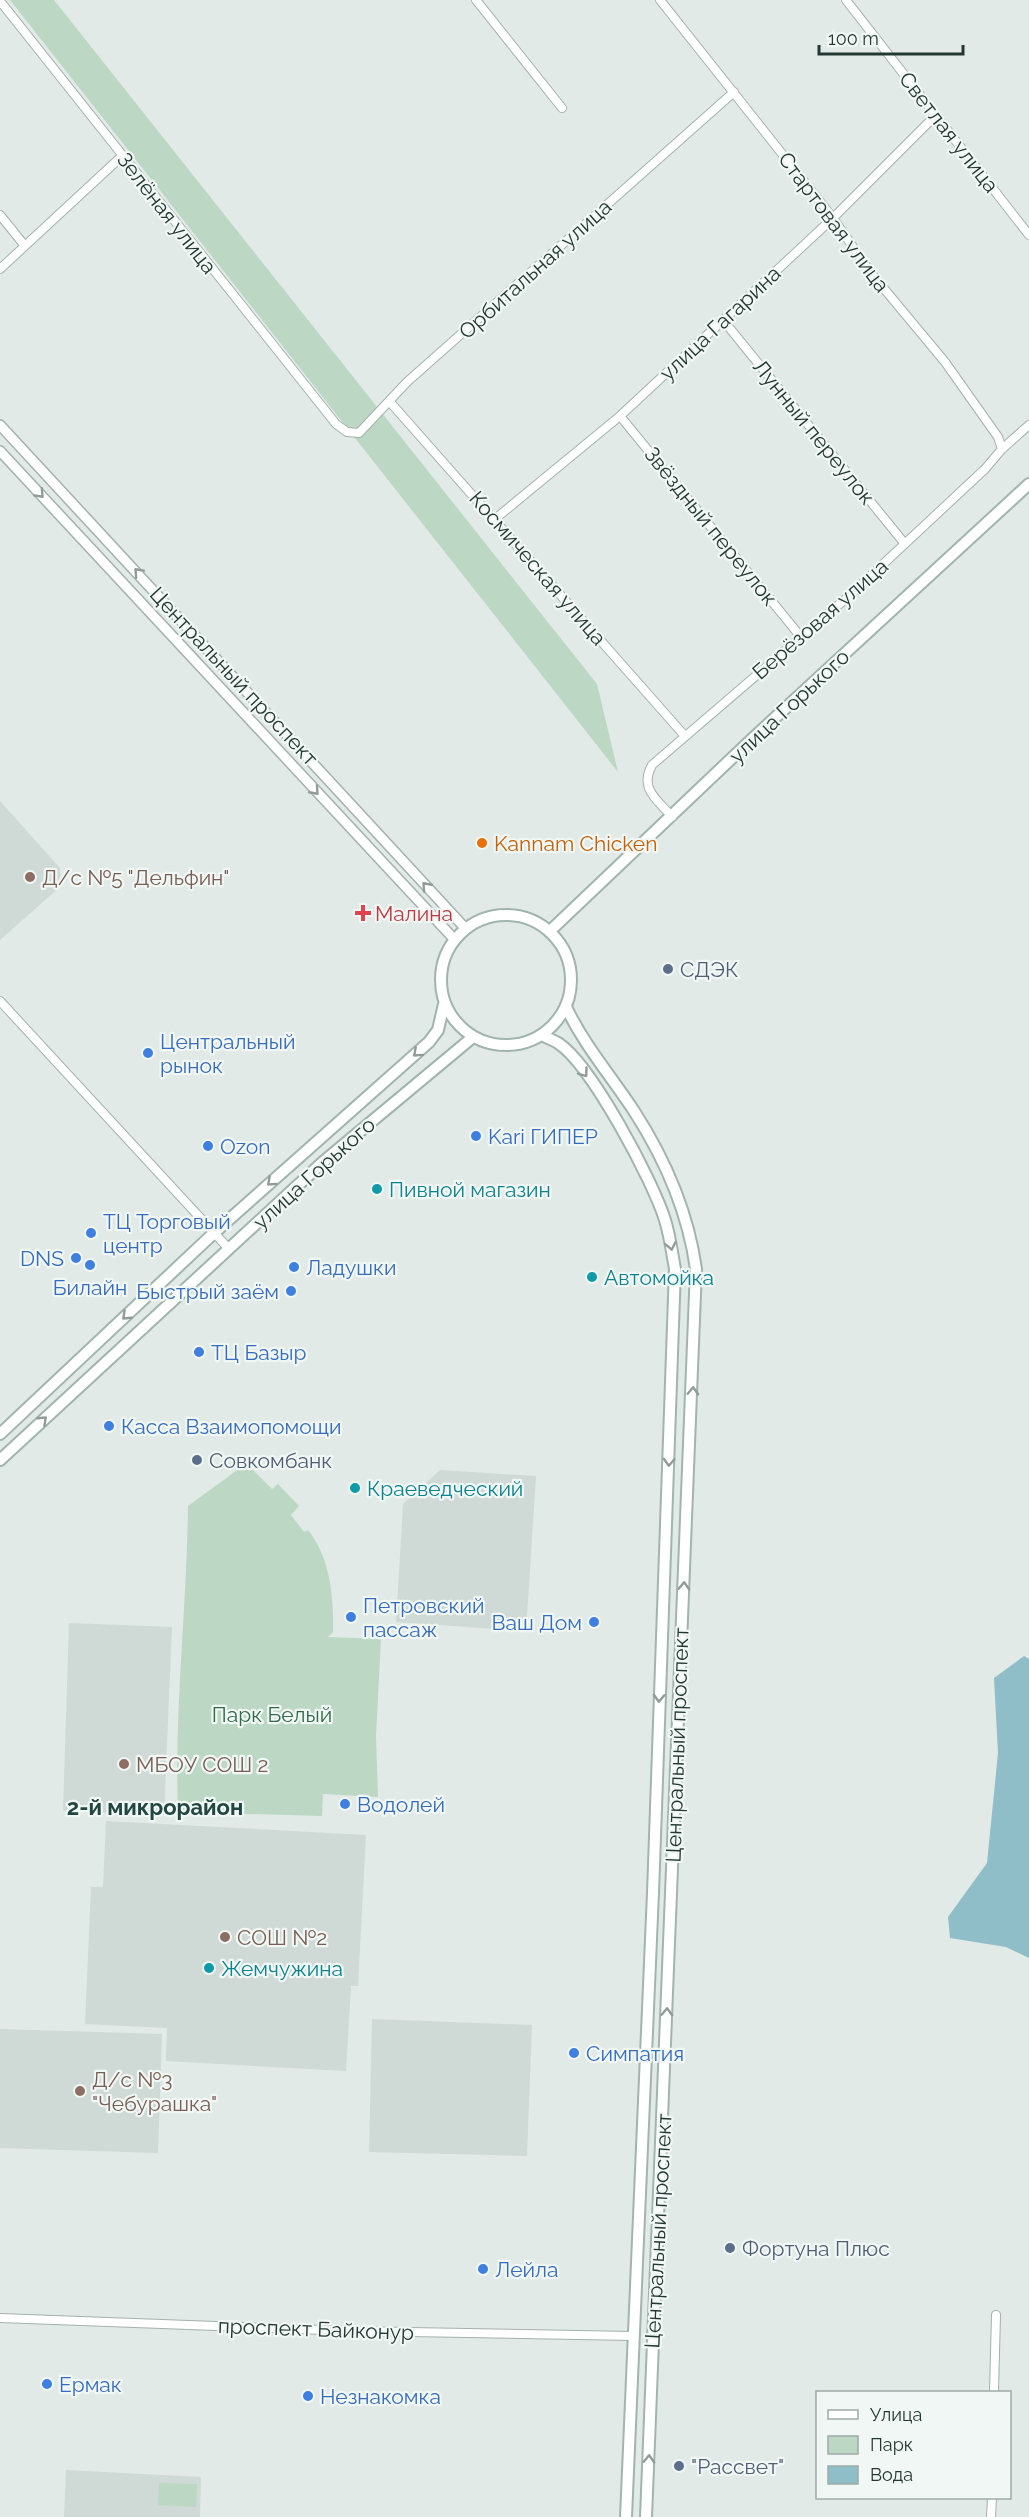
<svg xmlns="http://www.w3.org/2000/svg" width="1029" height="2517" viewBox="0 0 1029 2517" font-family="Raleway,sans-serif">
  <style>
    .built { fill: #cfd9d5 }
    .green { fill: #bcd8c5 }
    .water { fill: #8fbdc8 }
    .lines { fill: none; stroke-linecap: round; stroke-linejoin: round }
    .minor-casing { stroke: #a4b1ad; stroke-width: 10 }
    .tertiary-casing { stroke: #a4b1ad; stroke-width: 12 }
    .secondary-casing { stroke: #a1b4ae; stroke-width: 14 }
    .minor { stroke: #fff; stroke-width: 8 }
    .tertiary { stroke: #fff; stroke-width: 9 }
    .secondary { stroke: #fff; stroke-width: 10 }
    .oneway { stroke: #919c99 }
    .food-dot { fill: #e8710a; stroke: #f1f7f4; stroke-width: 2 }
    .education-dot { fill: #8d6e63; stroke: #f1f7f4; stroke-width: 2 }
    .health-dot { fill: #e0444e; stroke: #f1f7f4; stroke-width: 2 }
    .service-dot { fill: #5c6f8a; stroke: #f1f7f4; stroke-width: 2 }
    .shop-dot { fill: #3f7fe0; stroke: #f1f7f4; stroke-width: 2 }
    .culture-dot { fill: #0f9aa8; stroke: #f1f7f4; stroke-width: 2 }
    .labels { text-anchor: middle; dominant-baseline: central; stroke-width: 4.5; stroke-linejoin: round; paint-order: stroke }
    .street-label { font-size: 21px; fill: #233833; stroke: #f1f7f4 }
    .food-label { font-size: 21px; fill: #c56008; stroke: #f1f7f4; text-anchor: start }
    .education-label { font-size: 21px; fill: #785e54; stroke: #f1f7f4; text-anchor: start }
    .health-label { font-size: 21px; fill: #be3a42; stroke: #f1f7f4; text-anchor: start }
    .service-label { font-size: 21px; fill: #4e5e75; stroke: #f1f7f4; text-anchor: start }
    .shop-label { font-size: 21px; fill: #366cbe; stroke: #f1f7f4; text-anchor: start }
    .culture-label { font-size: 21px; fill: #0d838f; stroke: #f1f7f4; text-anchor: start }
    .park-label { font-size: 21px; fill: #336a4a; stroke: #f1f7f4 }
    .neighbourhood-label { font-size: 22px; font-weight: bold; fill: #224740; stroke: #f1f7f4 }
  </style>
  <rect width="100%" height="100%" fill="#e1eae6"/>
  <path class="built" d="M0,801L60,868L61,886L0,940Z
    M440,1470L536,1476L526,1631L396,1622L403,1504Z
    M69,1623L172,1627L164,1815L63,1811Z
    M106,1821L366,1835L358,1986H351L346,2071L166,2061L167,2028L85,2024L91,1887H103Z
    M372,2019L532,2025L527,2156L369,2152Z
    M0,2029L162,2034L158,2153L0,2148Z
    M66,2470L201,2477L200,2517H64Z"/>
  <path class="green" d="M10,0H54L597,684L618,772Z
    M244,1465L249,1466L272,1489L278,1484L299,1506L291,1515L304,1532L308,1530C330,1557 334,1597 333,1632L328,1637L381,1639L376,1736L378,1797L323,1794L322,1816L178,1812C174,1709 187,1608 188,1506Z
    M159,2483L197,2484L196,2507L158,2505Z"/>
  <path class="water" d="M1024,1656L1029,1659V1958L1006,1947L950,1938L948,1917L987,1863L998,1753L994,1678Z"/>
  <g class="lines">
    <g class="minor-casing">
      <path id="minor" d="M476,0L562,108
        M660,0L833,218L871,273L945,362L998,437L1002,449
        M846,0L1029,235
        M0,1L336,424L347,432L359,433L407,382L734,92
        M0,215L25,246
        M0,269L122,156
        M723,320L905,544
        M390,402L684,735
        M620,416L801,637
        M495,519L620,416L833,218L936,115
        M672,817C657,799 639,789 652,765L850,595L985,469L1002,449L1029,425
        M0,1001L229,1249
        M0,2318L352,2331L633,2336
        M994,2392L996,2315
        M991,2517L992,2498"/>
    </g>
    <g class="tertiary-casing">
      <path id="tertiary" d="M0,425L466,929
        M0,451L455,940"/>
    </g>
    <g class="secondary-casing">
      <path id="secondary" d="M441 980a65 65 0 1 1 130 0a65 65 0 1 1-130 0Z
        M551,930L752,739L1029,484
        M566,1007C584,1045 611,1076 634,1111C665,1159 688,1212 696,1269L646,2517
        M542,1035C547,1038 553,1040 558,1043C591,1064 653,1181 665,1220C670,1236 672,1253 675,1269L653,1893L626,2517
        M0,1434L215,1232L429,1042L438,1030L444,1004
        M0,1460L323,1162L473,1037"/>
    </g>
    <use href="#minor" class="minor"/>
    <use href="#tertiary" class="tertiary"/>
    <use href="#secondary" class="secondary"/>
  </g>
  <defs><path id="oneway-chevron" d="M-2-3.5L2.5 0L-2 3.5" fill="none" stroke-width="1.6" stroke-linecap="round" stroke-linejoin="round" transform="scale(1.5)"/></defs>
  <g class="oneway">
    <use href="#oneway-chevron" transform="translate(40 494) rotate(47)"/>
    <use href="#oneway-chevron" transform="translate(138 572) rotate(-133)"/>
    <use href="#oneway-chevron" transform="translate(315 791) rotate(48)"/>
    <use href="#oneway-chevron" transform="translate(426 886) rotate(-132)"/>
    <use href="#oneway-chevron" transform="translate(417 1053) rotate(138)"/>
    <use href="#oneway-chevron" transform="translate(584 1073) rotate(54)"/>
    <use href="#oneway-chevron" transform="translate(271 1182) rotate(138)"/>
    <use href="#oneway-chevron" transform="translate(671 1246) rotate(79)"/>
    <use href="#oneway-chevron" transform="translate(126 1316) rotate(137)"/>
    <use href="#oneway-chevron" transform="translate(693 1391) rotate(-88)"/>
    <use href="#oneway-chevron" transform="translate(43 1420) rotate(-43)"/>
    <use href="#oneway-chevron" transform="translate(669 1462) rotate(92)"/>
    <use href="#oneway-chevron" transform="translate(684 1586) rotate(-87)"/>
    <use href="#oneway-chevron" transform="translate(659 1698) rotate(92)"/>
    <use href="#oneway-chevron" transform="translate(667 2012) rotate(-88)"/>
    <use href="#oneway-chevron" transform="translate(649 2459) rotate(-88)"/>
  </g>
  <circle class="food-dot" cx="482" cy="843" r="6"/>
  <g class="education-dot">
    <circle cx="30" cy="877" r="6"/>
    <circle cx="124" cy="1764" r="6"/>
    <circle cx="225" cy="1937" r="6"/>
    <circle cx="80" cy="2091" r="6"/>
  </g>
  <path class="health-dot" d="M360 904h6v6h6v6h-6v6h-6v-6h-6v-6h6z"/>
  <g class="service-dot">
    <circle cx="668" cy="969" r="6"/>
    <circle cx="197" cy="1460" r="6"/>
    <circle cx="730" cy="2248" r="6"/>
    <circle cx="679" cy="2466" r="6"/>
  </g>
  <g class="shop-dot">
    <circle cx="148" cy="1053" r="6"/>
    <circle cx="476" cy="1136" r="6"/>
    <circle cx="208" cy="1146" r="6"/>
    <circle cx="91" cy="1233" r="6"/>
    <circle cx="76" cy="1258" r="6"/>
    <circle cx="90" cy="1265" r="6"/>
    <circle cx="294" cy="1267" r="6"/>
    <circle cx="291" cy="1291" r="6"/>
    <circle cx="199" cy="1352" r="6"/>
    <circle cx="109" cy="1426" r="6"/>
    <circle cx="351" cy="1617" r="6"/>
    <circle cx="594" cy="1622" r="6"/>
    <circle cx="345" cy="1804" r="6"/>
    <circle cx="574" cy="2053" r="6"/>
    <circle cx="483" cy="2269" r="6"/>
    <circle cx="47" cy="2384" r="6"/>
    <circle cx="308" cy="2396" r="6"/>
  </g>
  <g class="culture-dot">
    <circle cx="377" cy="1189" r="6"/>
    <circle cx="592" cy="1277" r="6"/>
    <circle cx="355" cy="1488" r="6"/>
    <circle cx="209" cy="1968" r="6"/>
  </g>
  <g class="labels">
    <g class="street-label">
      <text transform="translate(949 132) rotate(52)">Светлая улица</text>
      <text transform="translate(167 213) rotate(52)">Зелёная улица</text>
      <text transform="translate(834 222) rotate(53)">Стартовая улица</text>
      <text transform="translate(535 269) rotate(-42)">Орбитальная улица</text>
      <text transform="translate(720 323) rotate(-43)">улица Гагарина</text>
      <text transform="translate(814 432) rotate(51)">Лунный переулок</text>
      <text transform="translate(711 526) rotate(51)">Звёздный переулок</text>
      <text transform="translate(538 568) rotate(49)">Космическая улица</text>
      <text transform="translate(820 619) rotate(-41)">Берёзовая улица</text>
      <text transform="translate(234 676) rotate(47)">Центральный проспект</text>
      <text transform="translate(789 706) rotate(-43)">улица Горького</text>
      <text transform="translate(314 1173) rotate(-42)">улица Горького</text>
      <text transform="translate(677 1745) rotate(-88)">Центральный проспект</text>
      <text transform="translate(658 2231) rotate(-87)">Центральный проспект</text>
      <text transform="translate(316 2329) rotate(2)">проспект Байконур</text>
    </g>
    <g class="food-label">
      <text x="494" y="843">Kannam Chicken</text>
    </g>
    <g class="education-label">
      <text x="42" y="877">Д/c №5 "Дельфин"</text>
      <text x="136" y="1764">МБОУ СОШ 2</text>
      <text x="237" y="1937">СОШ №2</text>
      <text x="92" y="2079">Д/c №3<tspan x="92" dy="24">"Чебурашка"</tspan></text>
    </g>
    <g class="health-label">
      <text x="375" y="913">Малина</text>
    </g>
    <g class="service-label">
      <text x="680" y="969">СДЭК</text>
      <text x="209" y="1460">Совкомбанк</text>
      <text x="742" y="2248">Фортуна Плюс</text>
      <text x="691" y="2466">"Рассвет"</text>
    </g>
    <g class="shop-label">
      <text x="160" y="1041">Центральный<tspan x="160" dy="24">рынок</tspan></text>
      <text x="488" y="1136">Kari ГИПЕР</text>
      <text x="220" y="1146">Ozon</text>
      <text x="103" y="1221">ТЦ Торговый<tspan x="103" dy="24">центр</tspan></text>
      <text x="64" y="1258" text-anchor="end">DNS</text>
      <text x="306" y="1267">Ладушки</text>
      <text x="90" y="1287" text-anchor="middle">Билайн</text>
      <text x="279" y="1291" text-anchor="end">Быстрый заём</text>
      <text x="211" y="1352">ТЦ Базыр</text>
      <text x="121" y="1426">Касса Взаимопомощи</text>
      <text x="363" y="1605">Петровский<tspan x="363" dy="24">пассаж</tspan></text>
      <text x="582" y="1622" text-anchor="end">Ваш Дом</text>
      <text x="357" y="1804">Водолей</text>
      <text x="586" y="2053">Симпатия</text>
      <text x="495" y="2269">Лейла</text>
      <text x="59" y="2384">Ермак</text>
      <text x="320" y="2396">Незнакомка</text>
    </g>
    <g class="culture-label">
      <text x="389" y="1189">Пивной магазин</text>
      <text x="604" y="1277">Автомойка</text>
      <text x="367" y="1488">Краеведческий</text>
      <text x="221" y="1968">Жемчужина</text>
    </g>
    <g class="park-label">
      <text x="272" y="1714">Парк Белый</text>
    </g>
    <g class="neighbourhood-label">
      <text x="155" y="1807">2-й микрорайон</text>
    </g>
  </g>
  <rect x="816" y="2391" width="195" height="108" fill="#f1f7f4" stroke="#9faba7" stroke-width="1.5"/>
  <rect x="828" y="2410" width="30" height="9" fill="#ffffff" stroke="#9faba7" stroke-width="1.5"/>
  <text x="870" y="2421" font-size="18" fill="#233833">Улица</text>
  <rect x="828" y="2436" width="30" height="18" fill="#bcd8c5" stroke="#9faba7" stroke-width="1.5"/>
  <text x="870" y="2451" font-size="18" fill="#233833">Парк</text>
  <rect x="828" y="2466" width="30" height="18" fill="#8fbdc8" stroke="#9faba7" stroke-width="1.5"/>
  <text x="870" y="2481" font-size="18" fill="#233833">Вода</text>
  <path d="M819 45v9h144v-9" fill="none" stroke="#233833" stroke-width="3"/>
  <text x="828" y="45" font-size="18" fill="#233833" stroke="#f1f7f4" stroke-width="4.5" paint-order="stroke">100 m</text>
</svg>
